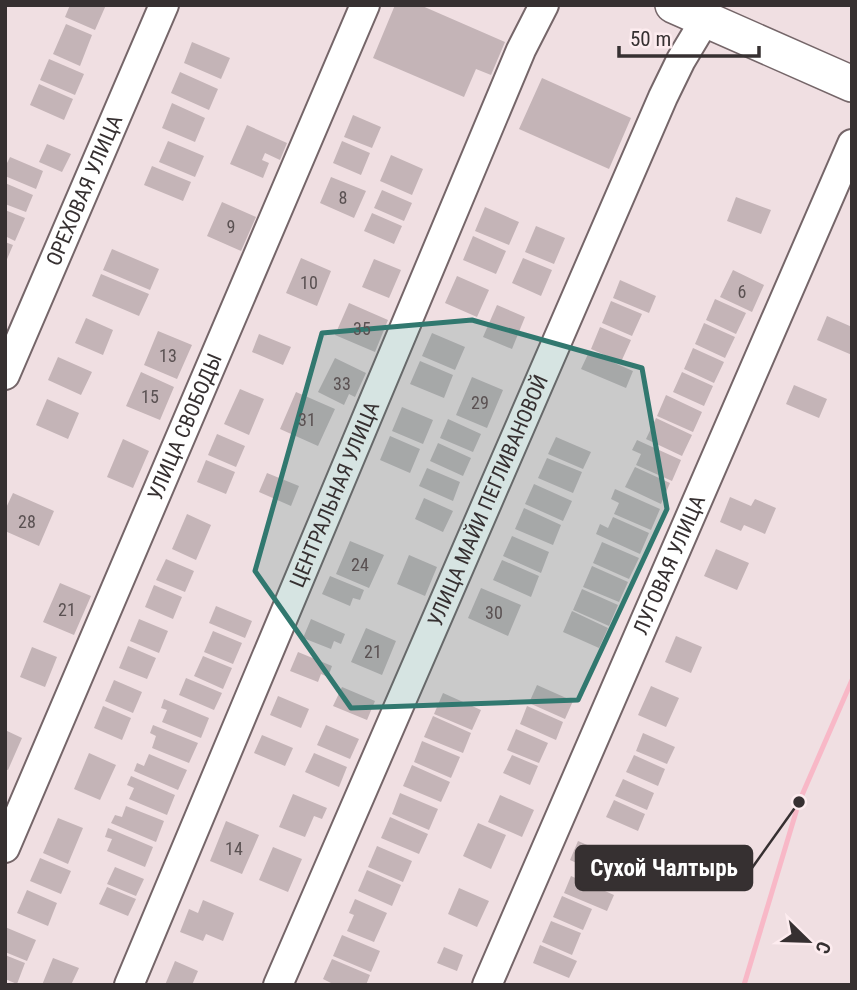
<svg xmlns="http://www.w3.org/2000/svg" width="857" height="990" viewBox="0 0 857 990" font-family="'Roboto Condensed',sans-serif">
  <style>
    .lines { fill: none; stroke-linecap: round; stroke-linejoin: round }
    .stream { stroke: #f8b8c7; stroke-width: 5 }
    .building { fill: #c4b4b7 }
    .minor-casing { stroke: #756669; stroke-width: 32 }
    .major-casing { stroke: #756669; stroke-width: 38 }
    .minor { stroke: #fff; stroke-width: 28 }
    .major { stroke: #fff; stroke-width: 35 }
    .marked { fill: #31786f; fill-opacity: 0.2; stroke: #31786f; stroke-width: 5; stroke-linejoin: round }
    .labels { text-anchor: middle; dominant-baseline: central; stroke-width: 5; stroke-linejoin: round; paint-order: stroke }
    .number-label { font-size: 18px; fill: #5a5152 }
    .street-label { font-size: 21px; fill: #363031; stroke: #fdecef }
    .leader { fill: none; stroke: #363031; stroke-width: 2.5 }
    .callout-dot { fill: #363031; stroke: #fdecef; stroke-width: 2.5 }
    .callout { fill: #363031; stroke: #363031; stroke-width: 2.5 }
    .callout-label { font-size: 23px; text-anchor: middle; font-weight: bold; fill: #fff }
  </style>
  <rect width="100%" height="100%" fill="#f0dfe2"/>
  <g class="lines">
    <path class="stream" d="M744,985L799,802L852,680"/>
  </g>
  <path class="building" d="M70,5H106L95,30L65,17Z
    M395,5H420L505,42L491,75L476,69L464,97L373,58Z
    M66,24L92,35L80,66L53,54Z
    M192,42L230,58L221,79L184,63Z
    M49,59L84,74L75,95L40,80Z
    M180,72L218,89L209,110L171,93Z
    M542,78L631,118L609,169L519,129Z
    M39,84L73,99L64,120L30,105Z
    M172,103L205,118L195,142L162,128Z
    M353,115L381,127L372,148L344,137Z
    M247,125L287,143L280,160L265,153L262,160L269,163L263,178L230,164Z
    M168,141L204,156L195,177L159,162Z
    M342,141L370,153L361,175L333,163Z
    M47,144L71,154L62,172L39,162Z
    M391,155L423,169L412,195L380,181Z
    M10,157L43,171L36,189L5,176V167Z
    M152,166L191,182L183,201L144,185Z
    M331,177L366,191L354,218L320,203Z
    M5,183L33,195L26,212L5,204Z
    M382,190L412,203L404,221L374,208Z
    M736,197L771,210L761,234L727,221Z
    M222,202L256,217L241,251L207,236Z
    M485,207L519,222L509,245L475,231Z
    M5,210L25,218L15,241L5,236Z
    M372,213L402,226L394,244L364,231Z
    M536,226L565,238L554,264L525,252Z
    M473,236L506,251L496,274L463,260Z
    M5,242L13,245L5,264Z
    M112,249L159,269L150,290L103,270Z
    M301,258L331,271L317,306L286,293Z
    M523,258L552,270L541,296L512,283Z
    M374,259L401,270L389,298L362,287Z
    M733,270L764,285L752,312L720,297Z
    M101,274L149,294L139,316L92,296Z
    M457,276L489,290L477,317L445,303Z
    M620,280L656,296L649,313L613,298Z
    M715,299L746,313L736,334L706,320Z
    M611,301L642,314L632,336L602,323Z
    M349,303L388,320L375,352L335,335Z
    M497,305L525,317L512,349L483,337Z
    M827,316L852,327V355L817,340Z
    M86,318L113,330L103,355L75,343Z
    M704,323L735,337L725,358L695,344Z
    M600,327L631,340L621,362L591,349Z
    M158,331L192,345L177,379L144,365Z
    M432,333L465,347L455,370L422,356Z
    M259,334L291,347L283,365L252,352Z
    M693,348L724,362L714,383L684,369Z
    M589,352L633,371L626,388L581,369Z
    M58,357L92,372L81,395L48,380Z
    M335,358L366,373L355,397L349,394L344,405L318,392Z
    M420,361L453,375L444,398L410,384Z
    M141,372L174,387L160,420L126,406Z
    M682,372L713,386L704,406L673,392Z
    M472,377L503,390L487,428L456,415Z
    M794,385L827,399L819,418L786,404Z
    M240,389L264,399L249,435L224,424Z
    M296,392L335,409L318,446L280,429Z
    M666,395L702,412L693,432L657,416Z
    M47,399L79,413L68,439L36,425Z
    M402,407L433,420L423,444L392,431Z
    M656,418L692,435L682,456L646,439Z
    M448,419L481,434L473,452L440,438Z
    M217,434L245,446L236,467L208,455Z
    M390,436L420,449L410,473L380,460Z
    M556,437L591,452L583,469L548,454Z
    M123,439L149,451L133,488L107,477Z
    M637,440L681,460L672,481L636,465L641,454L632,450Z
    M438,443L471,458L463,476L430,461Z
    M547,458L582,472L573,493L538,478Z
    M206,460L235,472L226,494L197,482Z
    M635,467L670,483L661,504L625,487Z
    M427,468L460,482L453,501L419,486Z
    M267,473L299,486L291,506L259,492Z
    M534,484L572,501L563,521L525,504Z
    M615,489L660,509L651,530L614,514L619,503L611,499Z
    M13,493L54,511L39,546L5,531V510Z
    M730,497L751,506L755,499L776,508L765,534L744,525L741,531L720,522Z
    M424,498L453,511L443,532L415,519Z
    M524,508L561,525L553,545L515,529Z
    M187,514L211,525L196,560L172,549Z
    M613,517L649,533L640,554L596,534L600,524L608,528Z
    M512,536L549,552L541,573L503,556Z
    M350,541L384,555L369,588L336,574Z
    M602,542L639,558L629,579L593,563Z
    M716,549L749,563L737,590L704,576Z
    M409,555L437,567L425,596L397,584Z
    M166,559L194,571L185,592L156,580Z
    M502,560L539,576L531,597L493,580Z
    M592,566L628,582L619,602L583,587Z
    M330,576L364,590L360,600L353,598L350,606L322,594Z
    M60,583L91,596L74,635L43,622Z
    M154,585L182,597L173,619L145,607Z
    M481,588L521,605L508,636L468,618Z
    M582,589L618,605L609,626L573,610Z
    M216,606L252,621L245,638L209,623Z
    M572,611L608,628L599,648L563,632Z
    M139,619L168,631L159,653L130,641Z
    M311,619L345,634L341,644L334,641L331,649L303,638Z
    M366,628L396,641L382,675L351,662Z
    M213,631L242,643L233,664L204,652Z
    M676,636L702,647L691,673L665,662Z
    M128,646L156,658L147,679L119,668Z
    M32,647L57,657L45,687L20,677Z
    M298,652L332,666L328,677L321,674L318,682L290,671Z
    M203,656L232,668L223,689L194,676Z
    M186,678L222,693L214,710L179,695Z
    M114,680L142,692L133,713L105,701Z
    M537,685L573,701L565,719L529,703Z
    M651,686L679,698L666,727L638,715Z
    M342,687L375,701L367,720L333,706Z
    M443,693L481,710L472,730L434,714Z
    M278,696L309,709L301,728L270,715Z
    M164,699L209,718L201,738L162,722L167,710L161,708Z
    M103,706L131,718L122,740L94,728Z
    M527,706L563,722L556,740L520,724Z
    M433,716L471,733L463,753L424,737Z
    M153,725L198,743L189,763L152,748L156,736L150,733Z
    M326,725L359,739L350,759L317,745Z
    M516,729L548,743L539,763L507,750Z
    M5,730L22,738L8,770L5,769Z
    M643,733L675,747L667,764L636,751Z
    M262,735L293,748L285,766L254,753Z
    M422,741L460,757L451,778L414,762Z
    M89,753L116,765L100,800L74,789Z
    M314,753L347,767L339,787L305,772Z
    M149,754L187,770L178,790L134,771L137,763L144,766Z
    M512,755L538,766L530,785L503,773Z
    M634,755L665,769L658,786L626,772Z
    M412,765L450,782L441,802L403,786Z
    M131,776L175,795L167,815L129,799L134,788L127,785Z
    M623,779L654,793L647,810L615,796Z
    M400,793L438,809L429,830L392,814Z
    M293,794L327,808L322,819L314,816L305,837L279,827Z
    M500,795L534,810L522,837L488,822Z
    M614,800L645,814L638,831L606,817Z
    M126,806L164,821L156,842L111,823L115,815L122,817Z
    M390,817L428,834L419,854L381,838Z
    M58,818L83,828L68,864L43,853Z
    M226,821L259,835L242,874L210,861Z
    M478,823L506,835L491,869L463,856Z
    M108,828L153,847L145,867L107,851L112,839L105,837Z
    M578,841L599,850L601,845L613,851L605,868L597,865L594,871L570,860Z
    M377,846L412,861L403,882L368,867Z
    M273,847L302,859L288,892L259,880Z
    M40,858L71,871L61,894L30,881Z
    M115,867L144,879L136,896L107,884Z
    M367,870L401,885L392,906L358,891Z
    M571,876L614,895L607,911L564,893Z
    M107,887L136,899L128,916L99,904Z
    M459,888L489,901L477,927L448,914Z
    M27,890L57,903L48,926L17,913Z
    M562,896L592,909L583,930L553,917Z
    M355,899L387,913L374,942L347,931L354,915L349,913Z
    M203,900L234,913L223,941L206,934L203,941L180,932L189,909L198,913Z
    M551,921L581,933L572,955L542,942Z
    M5,927L36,940L27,961L5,952Z
    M342,935L380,951L371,972L333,956Z
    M540,945L577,961L569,978L533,963Z
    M444,947L463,955L457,971L437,963Z
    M5,955L25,963L17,984L5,979Z
    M53,958L79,968L71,985H42Z
    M332,959L370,975L366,985H335L323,979Z
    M175,961L198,971L192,985H165Z"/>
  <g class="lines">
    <g class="minor-casing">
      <g id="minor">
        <path id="s1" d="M5,375L164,5"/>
        <path id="s2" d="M5,848L365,5"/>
        <path id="s3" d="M129,985L521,50L544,5"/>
        <path id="s4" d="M278,985L663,97L681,60L705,20"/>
        <path id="s5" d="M487,985L852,144"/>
      </g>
    </g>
    <g class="major-casing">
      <path id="major" d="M673,5L852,84"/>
    </g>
    <use href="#minor" class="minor"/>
    <use href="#major" class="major"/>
  </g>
  <path class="marked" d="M472,320L642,368L667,509L578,700L351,708L255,571L322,333Z"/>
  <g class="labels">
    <g class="number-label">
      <text x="343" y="197">8</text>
      <text x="231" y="226">9</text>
      <text x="309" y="282">10</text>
      <text x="742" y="291">6</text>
      <text x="362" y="328">35</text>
      <text x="168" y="355">13</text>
      <text x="342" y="383">33</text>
      <text x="150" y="396">15</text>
      <text x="480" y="402">29</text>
      <text x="307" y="419">31</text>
      <text x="27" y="521">28</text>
      <text x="360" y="564">24</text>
      <text x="67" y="609">21</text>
      <text x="494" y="612">30</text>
      <text x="373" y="651">21</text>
      <text x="234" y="848">14</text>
    </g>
    <g class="street-label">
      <text stroke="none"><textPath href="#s1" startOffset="201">ОРЕХОВАЯ УЛИЦА</textPath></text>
      <text stroke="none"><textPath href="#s2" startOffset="458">УЛИЦА СВОБОДЫ</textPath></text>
      <text stroke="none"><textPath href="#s3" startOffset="532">ЦЕНТРАЛЬНАЯ УЛИЦА</textPath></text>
      <text stroke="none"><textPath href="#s4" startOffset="528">УЛИЦА МАЙИ ПЕГЛИВАНОВОЙ</textPath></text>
      <text stroke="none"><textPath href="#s5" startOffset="458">ЛУГОВАЯ УЛИЦА</textPath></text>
    </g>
  </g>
  <path class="leader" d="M799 802L752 868"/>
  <circle class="callout-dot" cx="799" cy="802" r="7"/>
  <rect class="callout" x="576" y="846" width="176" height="44" rx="7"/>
  <g class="callout-label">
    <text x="664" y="876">Сухой Чалтырь</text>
  </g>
  <rect width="857" height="990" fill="none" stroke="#363031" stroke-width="14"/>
  <g transform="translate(808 941) rotate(113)" stroke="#fdecef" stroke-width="5" paint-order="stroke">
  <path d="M0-5L12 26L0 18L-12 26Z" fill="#363031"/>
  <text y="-10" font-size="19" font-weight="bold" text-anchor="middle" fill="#363031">С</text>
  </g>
  <path d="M619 46v10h140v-10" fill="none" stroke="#363031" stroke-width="3.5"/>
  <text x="630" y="46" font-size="21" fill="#363031" stroke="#fdecef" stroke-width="5" paint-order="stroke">50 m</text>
</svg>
